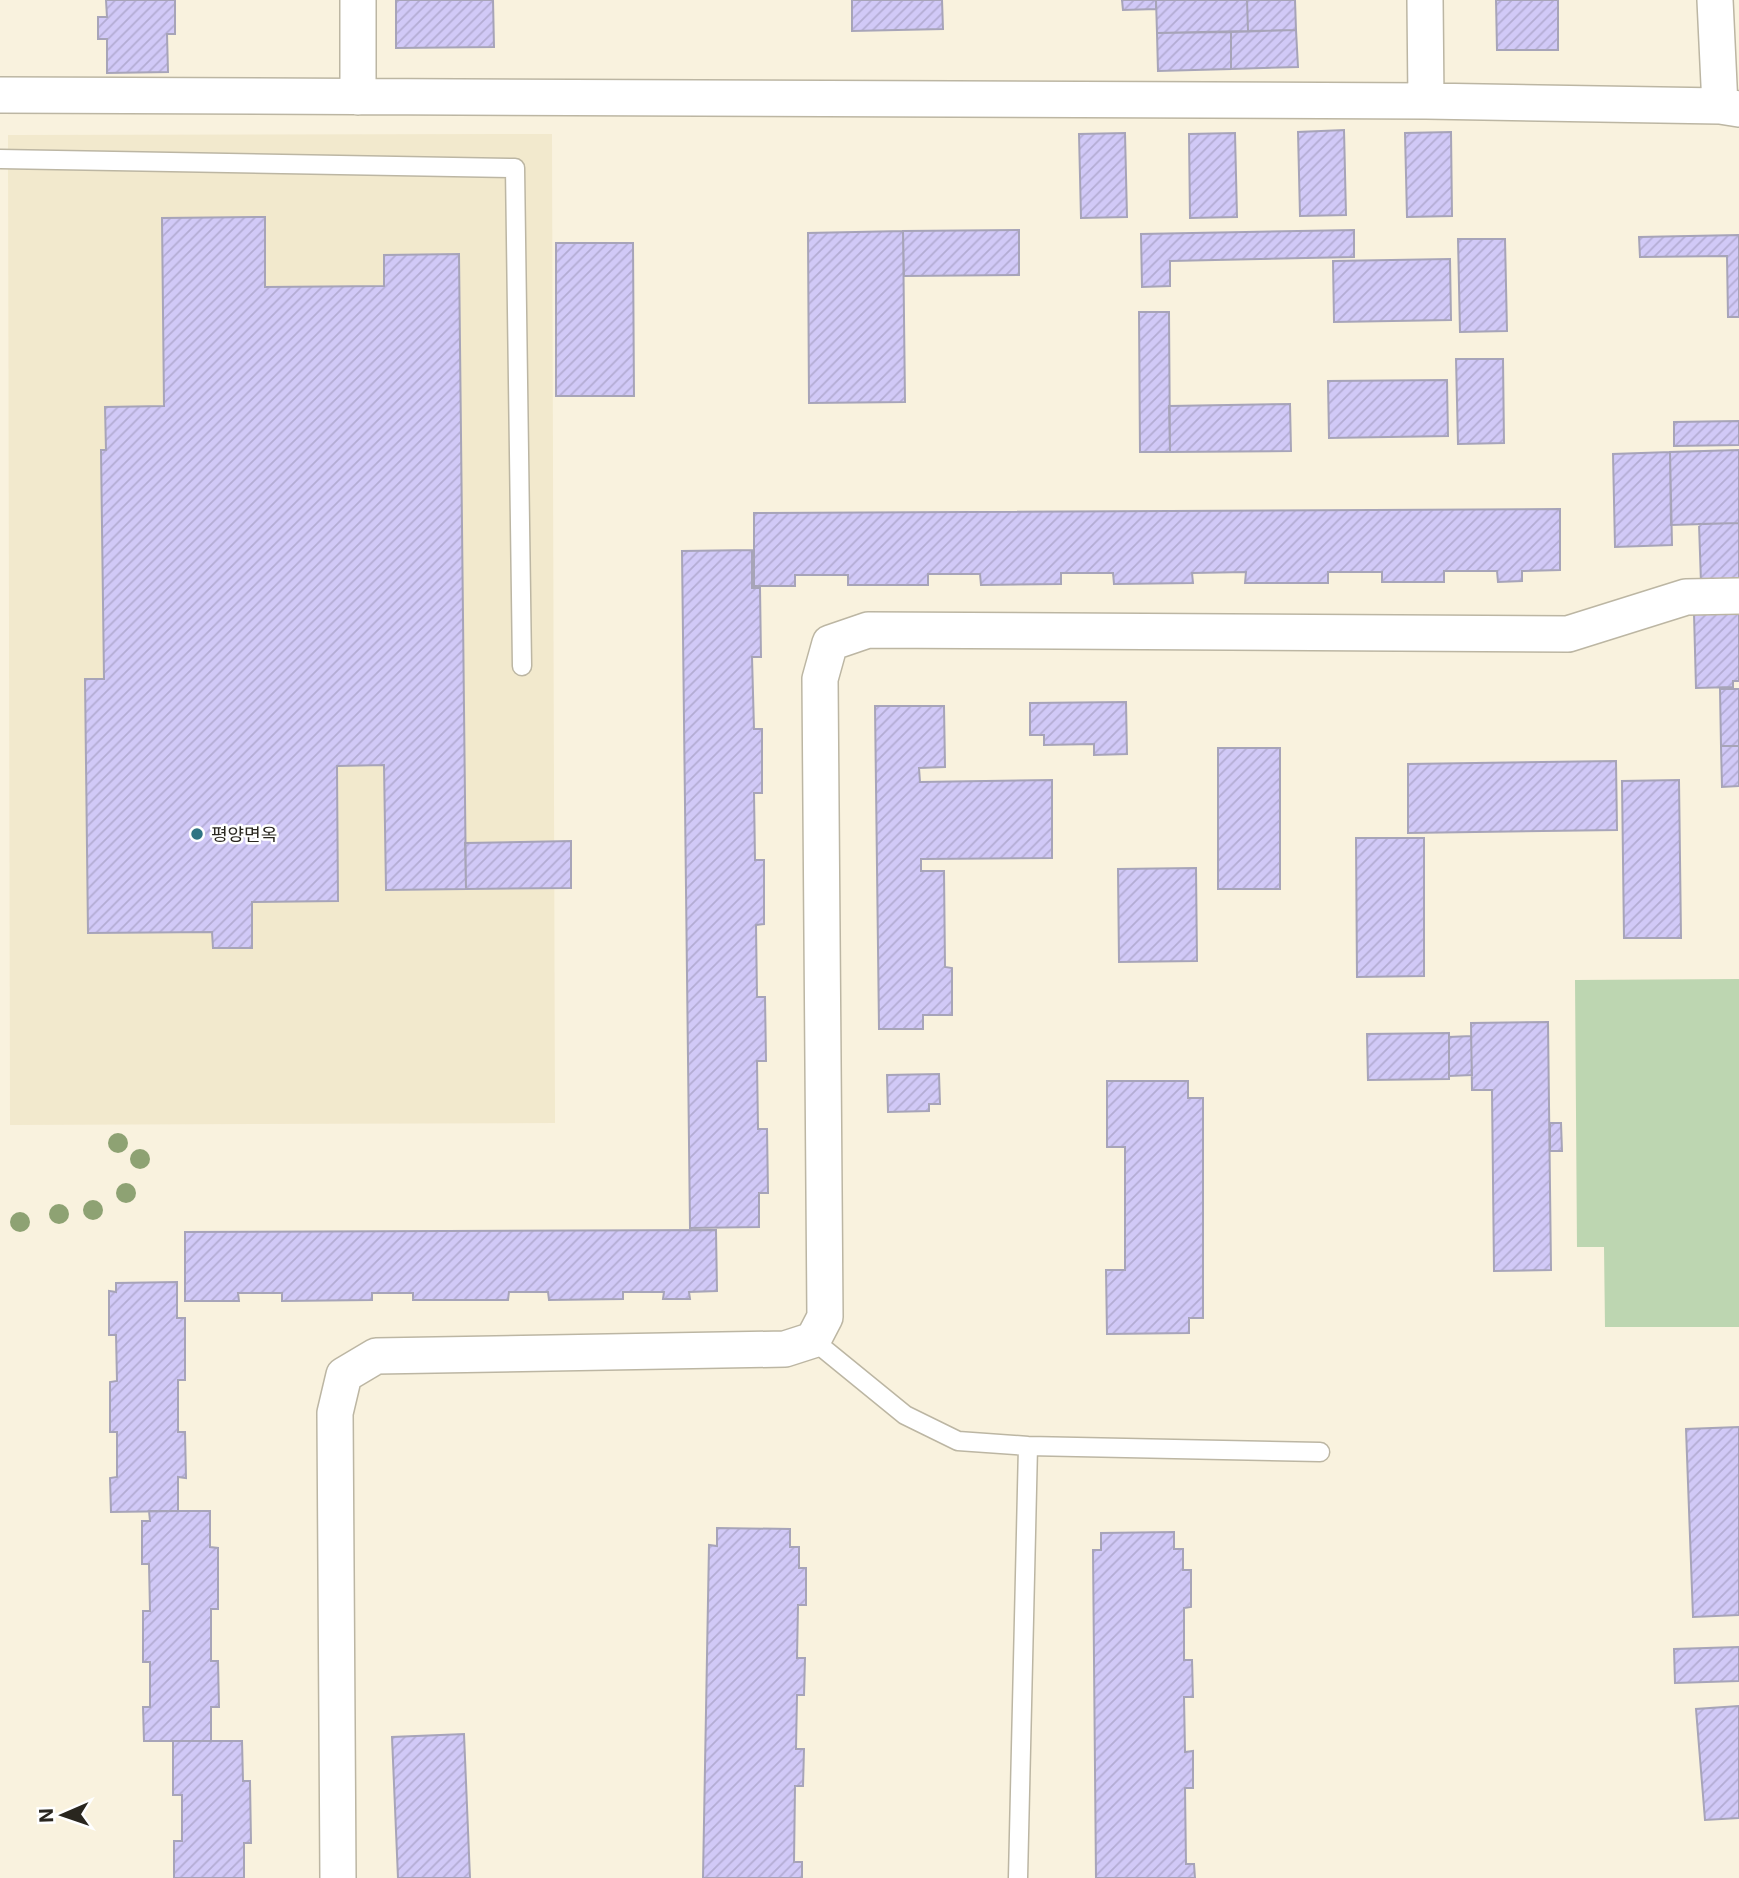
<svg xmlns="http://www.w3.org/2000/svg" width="1739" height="1878" viewBox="0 0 1739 1878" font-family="Inter,'Noto Sans KR',sans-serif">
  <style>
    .built { fill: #f2e9cd }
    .garden { fill: #bdd6b1 }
    .building { fill: url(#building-hatch); stroke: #a7a4b8; stroke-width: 2 }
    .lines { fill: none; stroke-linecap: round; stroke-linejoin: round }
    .lane-casing { stroke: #bcb6a3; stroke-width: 21 }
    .street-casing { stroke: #bcb6a3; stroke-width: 38 }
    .lane { stroke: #fff; stroke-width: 18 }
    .street { stroke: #fff; stroke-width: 35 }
    .tree { fill: #8ea273 }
    .poi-dot { fill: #2f7483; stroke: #fff; stroke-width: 2.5 }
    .labels { text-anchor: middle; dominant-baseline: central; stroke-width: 5; stroke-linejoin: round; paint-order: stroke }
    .poi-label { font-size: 18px; fill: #29261f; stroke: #fff; text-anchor: start }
  </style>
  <defs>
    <pattern id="building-hatch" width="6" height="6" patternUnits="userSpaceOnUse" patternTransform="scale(1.75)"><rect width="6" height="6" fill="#d1c9f7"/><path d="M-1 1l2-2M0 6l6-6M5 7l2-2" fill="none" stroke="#b3acd3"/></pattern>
  </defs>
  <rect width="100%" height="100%" fill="#f9f2de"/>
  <path class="built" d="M552,134L555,1123L10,1125L8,135Z"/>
  <path class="garden" d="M1739,979V1327H1605L1604,1247H1577L1575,980Z"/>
  <path class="building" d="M106,0H175V34H167L168,72L107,73V39H98V17H107Z
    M396,0H493L494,47L396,48Z
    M852,0H942L943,29L852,31Z
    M1122,0H1156V9L1123,10Z
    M1156,0H1247L1248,31L1157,33Z
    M1247,0H1295L1296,30L1248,31Z
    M1496,0H1558V50H1497Z
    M1296,30L1298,67L1231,69V32Z
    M1231,32V69L1158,71L1157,33Z
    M1344,130L1346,215L1300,216L1298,132Z
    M1451,132L1452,216L1407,217L1405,133Z
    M1125,133L1127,217L1081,218L1079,134Z
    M1235,133L1237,217L1190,218L1189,134Z
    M265,217V287L384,286V255L459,254L466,889L386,890L384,765L337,766L338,901L252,902V948H213L212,932L88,933L85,679H104L101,450H106L105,407L164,406L162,218Z
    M1019,230V275L904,276L903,231Z
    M1354,230V257L1170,261V286L1142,287L1141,234Z
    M903,231L905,402L809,403L808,233Z
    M1739,235V317H1728L1727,256L1640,257L1639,237Z
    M1458,239H1505L1507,331L1460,332Z
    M556,243H633L634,396H556Z
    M1450,259L1451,320L1334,322L1333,261Z
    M1139,312H1169L1170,452H1140Z
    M1456,359H1503L1504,443L1458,444Z
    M1447,380L1448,436L1329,438L1328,381Z
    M1290,404L1291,451L1170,452L1169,406Z
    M1739,421V445L1674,446V422Z
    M1739,450V523L1671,525L1670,452Z
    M1670,452L1672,545L1615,547L1613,454Z
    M1560,509V570L1522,571V581L1498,582L1497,571H1444V582H1382V572H1328V583H1245L1246,572L1192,573L1193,583L1114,584L1113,573H1061V584L981,585L980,574H928V585H848V575H795V586H754V513Z
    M1739,523V582L1701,583L1699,524Z
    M752,550V588H760L761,657H752L754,729H762V793H754L755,860H764V924L756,925L757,997H765L766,1061H757L758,1129H767L768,1193H759V1227L690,1228L682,551Z
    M1739,613V681H1733V687L1696,688L1694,614Z
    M1720,689H1739V746H1721Z
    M1126,702L1127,754L1094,755V744L1044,745V735H1030V703Z
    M875,706H944L945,767L919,768L920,782L1052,780V858L921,859V871H944L945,967L952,968V1015H923V1029H879Z
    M1721,746H1739V786L1722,787Z
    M1218,748H1280V889H1218Z
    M1616,761L1617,830L1408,833V764Z
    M1679,780L1681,938H1624L1622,781Z
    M1356,838H1424V976L1357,977Z
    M571,841V888L466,889L465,843Z
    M1196,868L1197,961L1119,962L1118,869Z
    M1548,1022L1551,1270L1494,1271L1492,1090H1472L1471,1023Z
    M1449,1033V1079L1368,1080L1367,1034Z
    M1471,1036L1472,1075L1449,1076V1037Z
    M939,1074L940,1104H929V1111L888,1112L887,1075Z
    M1107,1081H1188V1098H1203V1318H1189V1333L1107,1334L1106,1270H1125V1147H1107Z
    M1550,1123H1561L1562,1151H1550Z
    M716,1230L717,1291L689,1292L690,1299H663L664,1292H623V1299L549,1300L548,1292H509L508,1300H413V1293H372V1300L282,1301V1293H238L239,1301H185V1232Z
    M177,1282V1318H185V1380H178V1432H185L186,1478L178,1477V1511L111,1512L110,1478L117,1477V1432H110V1382L117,1381L116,1335H109V1291L116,1292V1283Z
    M1739,1427V1615L1693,1617L1686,1429Z
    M149,1511H210V1547L218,1548V1609H211V1661H218L219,1707H211V1741H144L143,1707H150V1662H143V1611H150L149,1564H142V1521H150Z
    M717,1528L790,1529V1547H799V1568H806V1605H798L797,1658H805L804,1695H797L796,1749H804L803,1786H795L794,1862H802V1878H703L709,1545L717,1546Z
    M1174,1532V1549H1183V1570H1191V1607L1184,1608V1660H1192L1193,1697H1184L1185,1752L1193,1751V1788H1185L1186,1864H1194L1195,1878H1096L1093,1550H1101V1533Z
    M1739,1647V1681L1675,1683L1674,1649Z
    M1739,1706V1818L1705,1820L1696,1709Z
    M464,1734L470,1878H398L392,1737Z
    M173,1741H242L243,1781H250L251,1843H244V1878H174V1841H182V1795H173Z"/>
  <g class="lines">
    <g class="lane-casing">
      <path id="lane" d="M0,159L515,168L522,666
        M813,1340L905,1415L958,1441L1028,1446L1320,1452
        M1018,1878L1028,1446"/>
    </g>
    <g class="street-casing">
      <path id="street" d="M358,0V97
        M1425,0L1426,101
        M1715,0L1720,106
        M0,95L1426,101L1720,106L1739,109
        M338,1878L335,1413L344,1375L376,1356L785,1349L813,1340L825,1317L820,679L830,643L868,630L1568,634L1686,597L1739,596"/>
    </g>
    <use href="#lane" class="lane"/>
    <use href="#street" class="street"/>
  </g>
  <g class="tree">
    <circle cx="118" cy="1143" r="10"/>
    <circle cx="140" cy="1159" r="10"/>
    <circle cx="126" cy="1193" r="10"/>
    <circle cx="93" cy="1210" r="10"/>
    <circle cx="59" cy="1214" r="10"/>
    <circle cx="20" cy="1222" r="10"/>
  </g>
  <circle class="poi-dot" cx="197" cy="834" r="7"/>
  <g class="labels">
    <g class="poi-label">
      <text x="211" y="834">평양면옥</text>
    </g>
  </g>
  <g transform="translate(63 1815) rotate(268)" stroke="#ffffff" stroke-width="5" paint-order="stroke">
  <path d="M0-5L12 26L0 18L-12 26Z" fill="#29261f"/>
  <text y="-10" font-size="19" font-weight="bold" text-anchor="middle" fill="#29261f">N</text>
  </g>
</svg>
